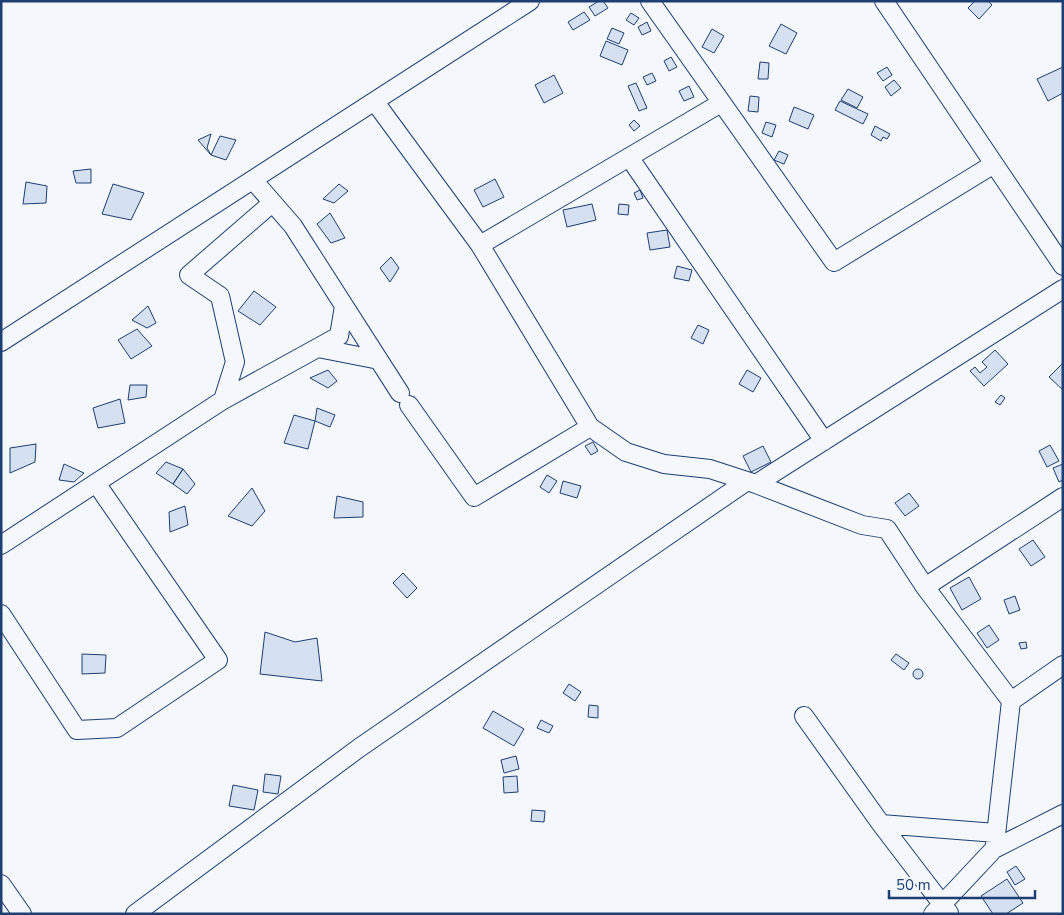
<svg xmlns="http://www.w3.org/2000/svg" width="1064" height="915" viewBox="0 0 1064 915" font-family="'Nunito Sans',sans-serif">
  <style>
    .building { fill: #d5e0f0; stroke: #1d3f73 }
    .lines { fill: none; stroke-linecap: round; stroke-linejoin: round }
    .minor-casing { stroke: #1d3f73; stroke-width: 20 }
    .minor { stroke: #f4f7fb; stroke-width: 18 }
  </style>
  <rect width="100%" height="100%" fill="#f4f7fb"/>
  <path class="building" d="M599,1H603L608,8L595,16L589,7Z
    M975,1H988L992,5L979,19L968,8Z
    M584,12L590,20L573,30L568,22Z
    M631,13L639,18L634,25L626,20Z
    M647,22L651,31L642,35L638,27Z
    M781,24L797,33L786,54L769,46Z
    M612,28L624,33L619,44L607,39Z
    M712,29L724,36L714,53L702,47Z
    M606,41L628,50L622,65L600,56Z
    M671,57L677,67L669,71L664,61Z
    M760,62L769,63L768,79H758Z
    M887,67L892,75L883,81L877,73Z
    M1063,67V93L1048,101L1037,79Z
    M652,73L656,81L647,85L643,77Z
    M554,75L563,93L544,103L535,85Z
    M894,80L901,88L891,96L885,87Z
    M636,83L647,108L639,111L628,86Z
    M689,86L694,97L684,101L679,91Z
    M848,89L863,97L857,108L841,100Z
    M750,96L759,97L758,112L748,111Z
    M840,101L868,114L863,124L835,110Z
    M794,107L814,115L808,129L789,121Z
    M634,120L640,126L634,131L629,125Z
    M766,122L776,125L772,137L762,133Z
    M875,126L890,134L887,139L883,137L881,141L871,135Z
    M211,134L207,148L211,155L198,140Z
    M220,136L236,140L226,160L211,155Z
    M779,151L788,155L784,164L774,160Z
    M91,169V183H76L73,171Z
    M495,179L504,197L483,207L474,190Z
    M26,182L47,186L46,203L23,204Z
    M113,184L144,193L131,220L102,214Z
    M339,184L348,191L334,203L323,199Z
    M640,190L643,198L637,200L634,193Z
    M592,204L596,220L567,227L563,210Z
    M619,204L629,205L628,215L618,214Z
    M330,213L345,238L331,243L317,224Z
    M667,230L670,247L650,250L647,233Z
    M391,257L399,268L390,282L380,268Z
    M677,266L692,270L689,281L674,278Z
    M254,291L276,307L260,325L238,311Z
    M148,306L156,323L147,328L132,320Z
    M698,325L709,330L703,344L691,338Z
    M137,329L152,346L131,359L118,340Z
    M995,350L1008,364L984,386L970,371L975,367L980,373L987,367L982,362Z
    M1062,364L1063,365V390L1049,377Z
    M328,370L337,381L328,388L310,378Z
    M747,370L761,378L753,392L739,384Z
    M130,385H147L146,397L128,400Z
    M1001,395L1005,398L1000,405L995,402Z
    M120,399L125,423L98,428L93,408Z
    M317,408L335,415L330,427L315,421Z
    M294,415L315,421L308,449L284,443Z
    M593,442L598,451L591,455L585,446Z
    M36,444L35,462L10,473V448Z
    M1050,445L1059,461L1047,467L1039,451Z
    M763,446L771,462L751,472L743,456Z
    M166,462L183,469L173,484L156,473Z
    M64,464L84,473L74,482L59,480Z
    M1063,464V480L1059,482L1053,468Z
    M183,469L195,484L187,494L173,484Z
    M547,475L557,481L549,493L540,487Z
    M563,481L581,486L577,498L560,493Z
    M252,488L265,511L252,526L228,516Z
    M909,493L919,506L905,516L895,503Z
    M337,496L363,502V517L334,518Z
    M185,506L188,525L170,532L169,512Z
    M1033,540L1045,557L1031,566L1019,549Z
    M403,573L417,588L407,598L393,583Z
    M969,577L981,599L962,610L950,588Z
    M1015,596L1020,610L1009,614L1004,600Z
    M989,625L999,640L987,648L977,633Z
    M265,632L295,642L317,638L322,681L260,674Z
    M1026,642L1027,648L1021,649L1019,643Z
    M82,654L106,655L105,673L82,674Z
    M896,654L909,663L904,670L891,660Z
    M913 674a5 5 0 1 1 10 0a5 5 0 1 1-10 0Z
    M569,684L581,692L575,701L563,693Z
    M589,705L598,706V718L588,717Z
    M493,711L524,729L514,746L483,728Z
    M541,720L553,726L549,733L537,728Z
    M516,756L519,769L504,773L501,760Z
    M265,774L281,776L278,794L263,792Z
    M517,776L518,792L504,793L503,777Z
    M233,785L258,790L254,810L229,806Z
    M532,810L545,811L544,822L531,821Z
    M1016,866L1025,879L1015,885L1007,872Z
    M1007,879L1023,903L1006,914H993L981,896Z"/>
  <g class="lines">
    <g class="minor-casing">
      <path id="minor" d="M650,1L834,262L994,164
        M884,1L1063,266
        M375,102L480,245L721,103
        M629,157L824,441
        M253,180L293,226L400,393
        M272,203L189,275L220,296L235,362L223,400L339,336L344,306
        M1,342L530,1
        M318,348L379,360
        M409,405L474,497L590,427L480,245
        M590,427L626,452L664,464L710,469L756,484L1063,289
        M756,484L862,525L887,529L925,587L1063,497
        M1,545L223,400
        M925,587L1011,701L1063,665
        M1,614L77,730L117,728L218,660L96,483
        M804,716L881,824L996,833
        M881,824L949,913
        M995,844L1011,701
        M1,884L22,914
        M135,914L359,748L747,481
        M933,914L994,849L1063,814"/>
    </g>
    <use href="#minor" class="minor"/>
  </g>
  <rect width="1064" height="915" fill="none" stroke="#1d3f73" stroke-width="5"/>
  <path d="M889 890v8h146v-8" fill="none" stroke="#1d3f73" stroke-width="2.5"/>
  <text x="896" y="890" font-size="15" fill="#1d3f73" stroke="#f4f7fb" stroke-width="4" paint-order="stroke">50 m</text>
</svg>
